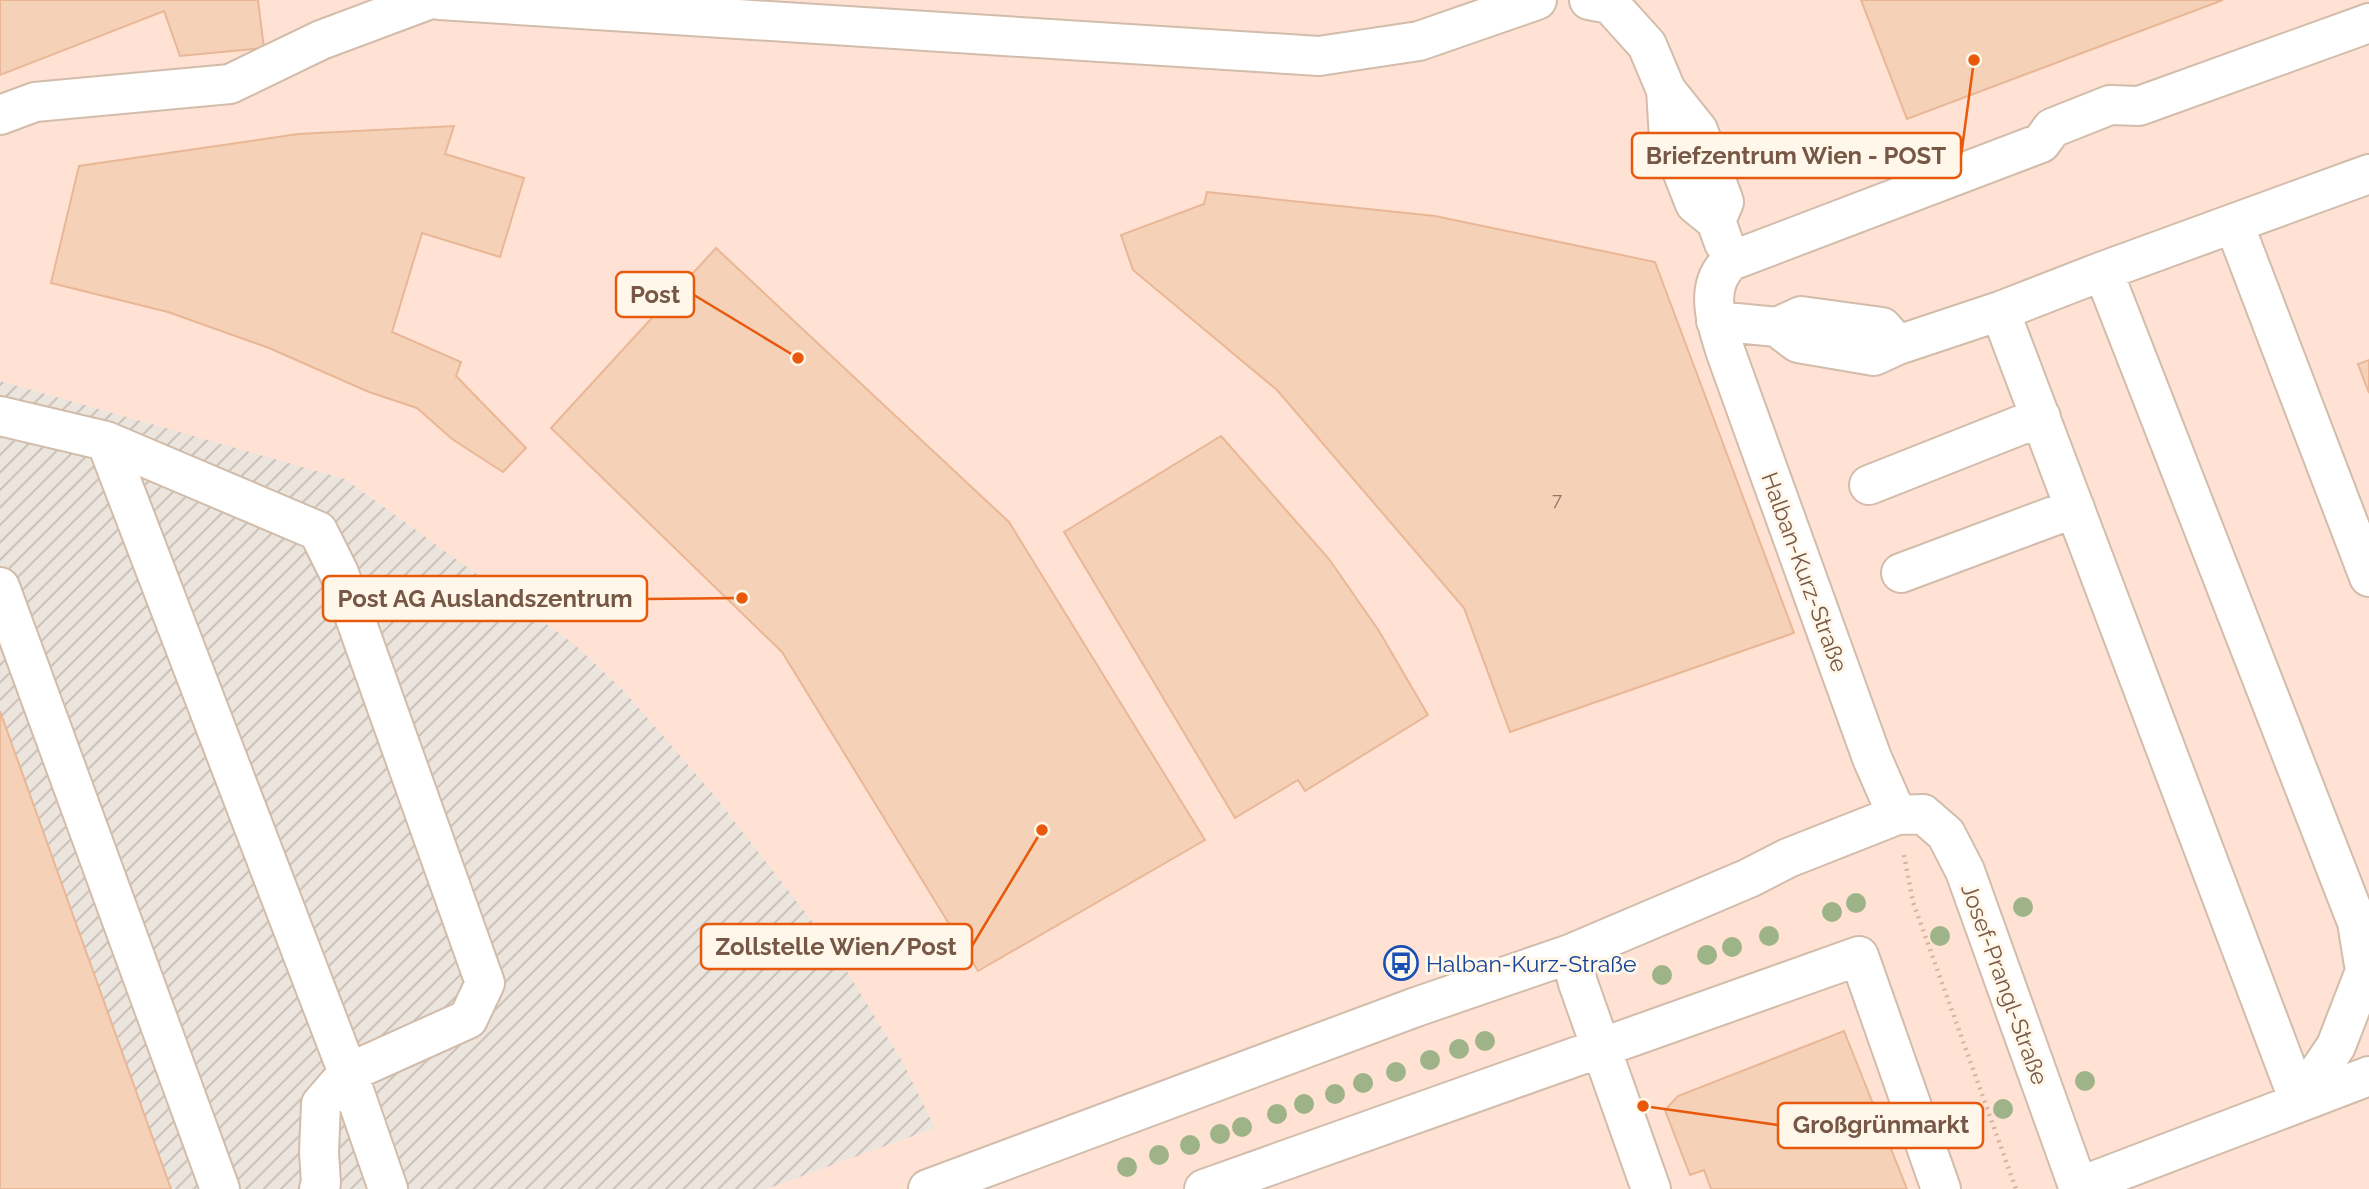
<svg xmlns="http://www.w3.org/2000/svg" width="2369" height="1189" viewBox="0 0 2369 1189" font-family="Raleway,sans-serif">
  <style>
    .commercial { fill: #ffe2d4 }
    .industrial { fill: url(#industrial-furrows) }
    .building { fill: #f5d1b7; stroke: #e9b796; stroke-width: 2 }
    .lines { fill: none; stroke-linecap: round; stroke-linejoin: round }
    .minor-casing { stroke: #d2bcaa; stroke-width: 42 }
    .path { stroke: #dab49a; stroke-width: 4.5; stroke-dasharray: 2 5; stroke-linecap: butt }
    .minor { stroke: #fff; stroke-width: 38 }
    .tree { fill: #9eb387 }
    .labels { text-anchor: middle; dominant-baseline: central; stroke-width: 6; stroke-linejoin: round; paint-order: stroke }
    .number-label { font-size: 19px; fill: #967662 }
    .street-label { font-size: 23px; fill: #775846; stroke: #fff7e9 }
    .transit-label { font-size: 23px; fill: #164399; stroke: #fff7e9; text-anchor: start }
    .leader { fill: none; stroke: #e8590c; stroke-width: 2.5 }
    .callout-dot { fill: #e8590c; stroke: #fff7e9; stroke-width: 2.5 }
    .callout { fill: #fff7e9; stroke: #e8590c; stroke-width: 2.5 }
    .callout-label { font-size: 24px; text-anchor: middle; font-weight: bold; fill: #775846 }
  </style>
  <defs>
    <pattern id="industrial-furrows" width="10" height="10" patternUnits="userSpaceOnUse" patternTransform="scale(1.75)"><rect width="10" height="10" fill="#ece5dd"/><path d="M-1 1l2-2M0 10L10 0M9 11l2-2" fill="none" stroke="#c4bcb5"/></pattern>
  </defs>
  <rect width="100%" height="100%" fill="#fef3e1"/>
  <path class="commercial" d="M0,0H2369V1189H0Z"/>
  <path class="industrial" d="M0,381L345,479L574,644L624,691L714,795L832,947L902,1061L935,1128L766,1189H0Z"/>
  <path class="building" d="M0,0H258L264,48L180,56L164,11L0,75Z
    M1861,0H2223L1907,119Z
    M454,126L445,154L524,178L500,257L422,233L392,332L461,362L456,376L526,448L503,472L452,439L417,408L369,392L269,348L168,312L51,283L79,166L298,134Z
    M1207,192L1435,216L1655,262L1794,633L1510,732L1464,608L1277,390L1133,270L1121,235L1204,204Z
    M716,248L1009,522L1205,840L978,971L782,652L551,428Z
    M2369,360V393L2358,364Z
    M1221,436L1329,559L1379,631L1428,715L1305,791L1298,780L1235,818L1064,532Z
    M0,711L171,1189H0Z
    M1844,1031L1907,1189H1711L1704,1170L1690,1175L1665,1110L1678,1096Z"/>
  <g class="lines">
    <g class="minor-casing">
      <path id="minor" d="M439,0L1319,56L1419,41L1537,0
        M1589,0L1610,4L1647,45L1666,90L1698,130L1724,202L1716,221
        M1666,90L1669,138L1695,204L1716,221L1724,243
        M0,115L35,102L230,84L321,40L428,0
        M2234,224L2369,577
        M2000,311L2299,1101L2336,1046L2365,971L2357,922L2103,271
        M1716,321L1777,327L1798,343L1874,356L1898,345L2000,311L2103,271L2369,174
        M1777,327L1801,316L1882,327L1898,345
        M0,416L106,441
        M1869,485L2041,417
        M1901,573L2075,508
        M0,587L220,1189
        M1897,815L1872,758L1726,353C1716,321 1703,285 1731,261L2041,143L2052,128L2110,105L2139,106L2369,23
        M1570,954L1578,983L1651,1189
        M2078,1187L2369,1076
        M319,1189L321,1183L319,1152L321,1104L348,1073L468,1019L485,983L339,573L318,531L106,441L348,1073L388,1189
        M928,1189L1416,1007L1570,954L1749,878L1788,858L1897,815L1923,814L1946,834L1965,871L2079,1189
        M1204,1189L1859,956L1941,1189"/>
    </g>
    <path class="path" d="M1904,855L1913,902L2016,1189"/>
    <use href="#minor" class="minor"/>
  </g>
  <g class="tree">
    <circle cx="1856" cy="903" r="10"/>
    <circle cx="2023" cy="907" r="10"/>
    <circle cx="1832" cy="912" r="10"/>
    <circle cx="1769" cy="936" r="10"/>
    <circle cx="1940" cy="936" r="10"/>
    <circle cx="1732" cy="947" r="10"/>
    <circle cx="1707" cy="955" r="10"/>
    <circle cx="1662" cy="975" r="10"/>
    <circle cx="1485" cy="1041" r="10"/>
    <circle cx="1459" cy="1049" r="10"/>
    <circle cx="1430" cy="1060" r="10"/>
    <circle cx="1396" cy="1072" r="10"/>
    <circle cx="2085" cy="1081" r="10"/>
    <circle cx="1363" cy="1083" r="10"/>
    <circle cx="1335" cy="1094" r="10"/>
    <circle cx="1304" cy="1104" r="10"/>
    <circle cx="2003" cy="1109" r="10"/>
    <circle cx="1277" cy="1114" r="10"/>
    <circle cx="1242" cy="1127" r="10"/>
    <circle cx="1220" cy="1134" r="10"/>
    <circle cx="1190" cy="1145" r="10"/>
    <circle cx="1159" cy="1155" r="10"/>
    <circle cx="1127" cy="1167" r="10"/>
  </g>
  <defs>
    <g id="bus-ring" transform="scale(1.75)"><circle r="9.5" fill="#fff7e9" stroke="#1a4fb4" stroke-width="1.5"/><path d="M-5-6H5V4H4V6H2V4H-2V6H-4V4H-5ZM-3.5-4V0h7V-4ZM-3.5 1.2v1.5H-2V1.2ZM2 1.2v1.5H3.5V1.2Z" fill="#1a4fb4"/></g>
  </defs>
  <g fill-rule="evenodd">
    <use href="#bus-ring" x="1401" y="963"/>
  </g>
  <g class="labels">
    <g class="number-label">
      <text x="1557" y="499">7</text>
    </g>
    <g class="street-label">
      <text transform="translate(1805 572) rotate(70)">Halban-Kurz-Straße</text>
      <text transform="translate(2005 984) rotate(70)">Josef-Prangl-Straße</text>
    </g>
    <g class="transit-label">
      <text x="1426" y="963">Halban-Kurz-Straße</text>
    </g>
  </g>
  <path class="leader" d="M1974 60L1961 156M798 358L694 295M742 598L647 599M1042 830L972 946M1643 1106L1778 1125"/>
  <g class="callout-dot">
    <circle cx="1974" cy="60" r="7"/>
    <circle cx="798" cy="358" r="7"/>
    <circle cx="742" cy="598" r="7"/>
    <circle cx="1042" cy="830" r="7"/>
    <circle cx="1643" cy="1106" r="7"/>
  </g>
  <g class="callout">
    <rect x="1632" y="133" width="329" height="45" rx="7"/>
    <rect x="616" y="272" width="78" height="45" rx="7"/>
    <rect x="323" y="576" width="324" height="45" rx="7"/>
    <rect x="701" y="924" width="271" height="45" rx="7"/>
    <rect x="1778" y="1103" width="205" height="45" rx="7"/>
  </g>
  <g class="callout-label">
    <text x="1796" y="164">Briefzentrum Wien - POST</text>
    <text x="655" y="303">Post</text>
    <text x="485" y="607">Post AG Auslandszentrum</text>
    <text x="836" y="955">Zollstelle Wien/Post</text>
    <text x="1881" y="1133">Großgrünmarkt</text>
  </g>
</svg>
